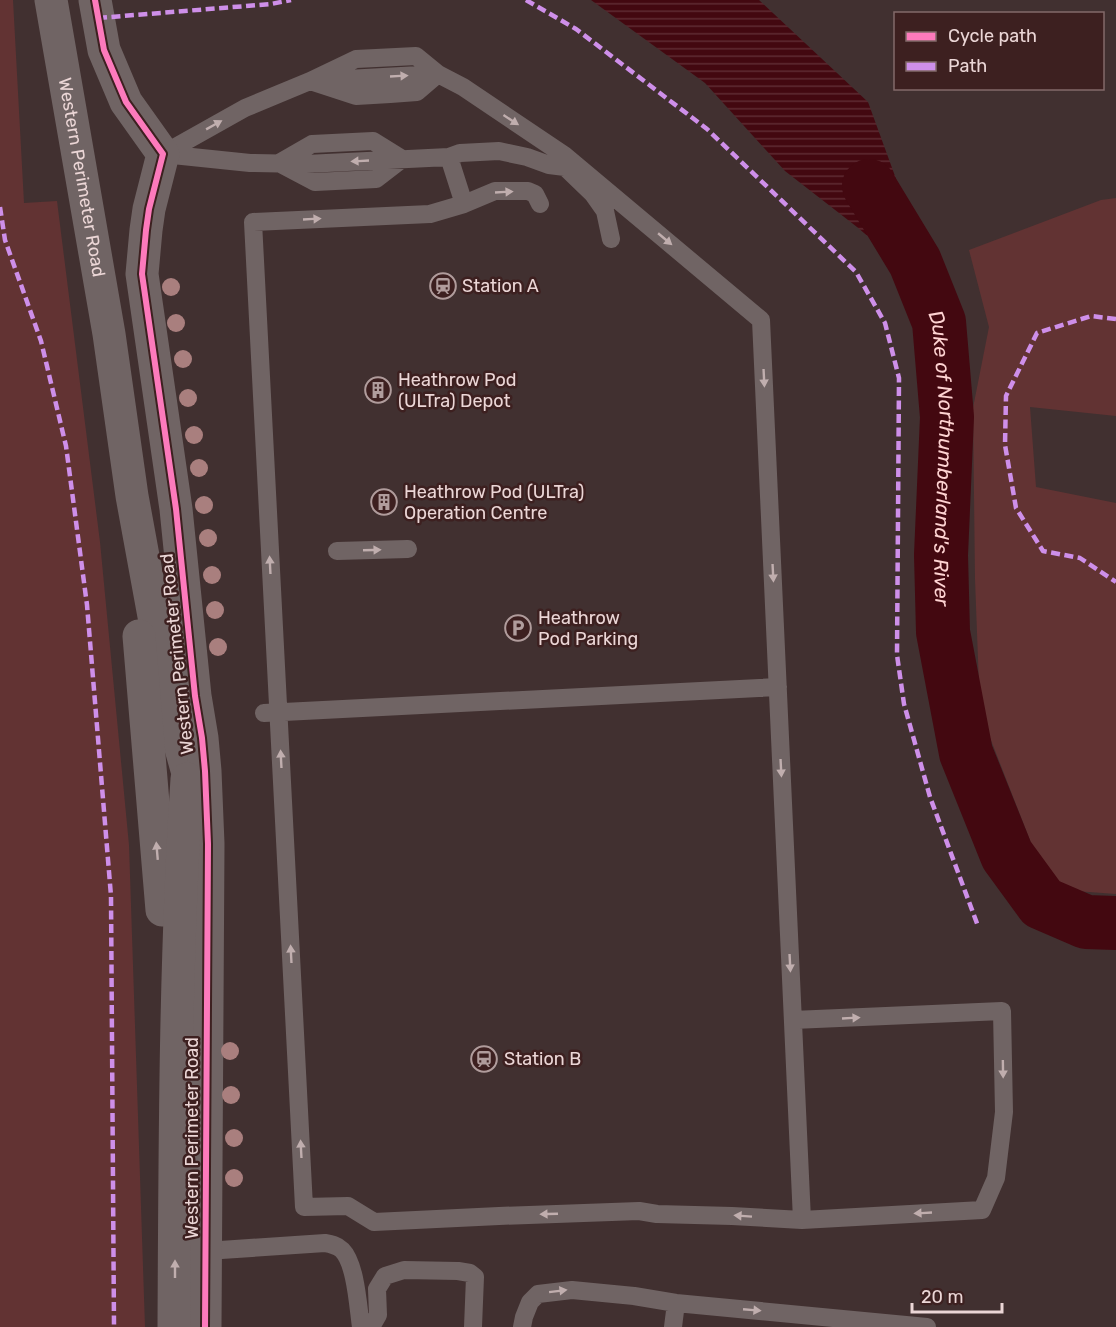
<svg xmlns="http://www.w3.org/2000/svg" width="1116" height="1327" viewBox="0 0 1116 1327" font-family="Rubik,sans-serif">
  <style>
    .green { fill: #623333 }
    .water { fill: url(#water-rules) }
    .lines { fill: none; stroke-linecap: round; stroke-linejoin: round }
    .river { stroke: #430810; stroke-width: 54 }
    .service { stroke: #706464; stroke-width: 18 }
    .tertiary { stroke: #706464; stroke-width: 33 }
    .quiet { stroke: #ce8fe9; stroke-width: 4.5; stroke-dasharray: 9 4.5; stroke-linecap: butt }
    .cycleway-casing { stroke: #3d2020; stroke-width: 10 }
    .cycleway { stroke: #fd7abc; stroke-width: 6 }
    .tree { fill: #a97f7e }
    .oneway { fill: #c0aeae }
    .labels { text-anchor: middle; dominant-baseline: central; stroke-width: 5; stroke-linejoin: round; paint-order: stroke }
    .street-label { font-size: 18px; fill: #ebd6d6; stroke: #3d2020 }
    .poi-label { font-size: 18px; fill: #ebd6d6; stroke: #3d2020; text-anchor: start }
    .water-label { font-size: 20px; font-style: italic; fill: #fed3d2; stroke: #3d2020 }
  </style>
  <defs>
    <pattern id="water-rules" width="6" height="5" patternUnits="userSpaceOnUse" patternTransform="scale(1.5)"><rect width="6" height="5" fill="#430810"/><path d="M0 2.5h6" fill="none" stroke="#5e2b32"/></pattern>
  </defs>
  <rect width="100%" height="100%" fill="#413030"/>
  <path class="green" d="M0,0H13L24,203L57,201L100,542L129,845L145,1327H0Z
    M1116,198V416L1030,407L1036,487L1116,503V894L1049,889L980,712L975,579L973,408L989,327L969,250L1101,200Z"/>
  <path class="water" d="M591,0H759L868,102L895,176L918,246L892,257L857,227L785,171L705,83Z"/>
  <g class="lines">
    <path class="river" id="s1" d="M869,186L915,262L939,322L947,417L941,555L943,632L966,753L1007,855L1042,903L1086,922L1116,923"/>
    <path class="service" d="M416,56L438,74L417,92L390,94L356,96L310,81L356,59Z
      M373,141L402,159L376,179L315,182L279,163L312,144Z
      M163,154L245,108L310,81L438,74L463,87L564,155L761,320L802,1220
      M163,154L250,163L306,164L449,157L460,153L499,151L527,157L549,165L565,167L593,194L605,211L611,239
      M449,157L464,204
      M540,204L535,194L528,191H495L464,204L430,214L253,222L304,1207L348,1206L374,1222L499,1216L639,1211L657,1214L732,1216L802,1220L982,1210L996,1178L1004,1112L1002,1011L793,1020
      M337,551L408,549
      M264,713L778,687
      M206,1251L325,1243C331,1244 337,1245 342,1250C356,1264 358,1307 361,1327
      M371,1327L378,1315L377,1289L385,1276L404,1270L458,1271L470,1273L475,1277L473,1327
      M522,1327L524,1317L530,1302L538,1294L572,1290L634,1296L676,1303L927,1327
      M673,1327L676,1303"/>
    <g class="tertiary">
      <path id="s2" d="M51,0L109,334L132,496L173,720L191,784"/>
      <path d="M95,0L104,50L126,102L163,154L149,209L146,230L142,274L176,509L195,696L202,738L205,771L208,844L205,1327"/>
      <path d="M139,636L162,910"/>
      <path d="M174,1327C175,1144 175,961 187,779"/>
    </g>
    <path class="quiet" d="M526,0L576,29L707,129L856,272L885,323L899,378L897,655L904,704L930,797L978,926
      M98,18L271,4L291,0
      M0,207L5,240L41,341L66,446L87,605L111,896L114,1327
      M1116,319L1091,316L1037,333L1006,396L1005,445L1016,508L1043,551L1080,558L1116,582"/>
    <g class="cycleway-casing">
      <path id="cycleway" d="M95,0L104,50L126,102L163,154L149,209L146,230L142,274L176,509L195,696L202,738L205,771L208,844L205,1327"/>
    </g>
    <use href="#cycleway" class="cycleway"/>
  </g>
  <g class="tree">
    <circle cx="171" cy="287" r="9"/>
    <circle cx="176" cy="323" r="9"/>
    <circle cx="183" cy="359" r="9"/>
    <circle cx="188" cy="398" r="9"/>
    <circle cx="194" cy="435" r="9"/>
    <circle cx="199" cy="468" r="9"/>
    <circle cx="204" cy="505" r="9"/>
    <circle cx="208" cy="538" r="9"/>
    <circle cx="212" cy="575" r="9"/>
    <circle cx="215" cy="610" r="9"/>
    <circle cx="218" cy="647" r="9"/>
    <circle cx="230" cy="1051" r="9"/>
    <circle cx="231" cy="1095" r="9"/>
    <circle cx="234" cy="1138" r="9"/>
    <circle cx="234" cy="1178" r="9"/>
  </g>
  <defs><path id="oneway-solid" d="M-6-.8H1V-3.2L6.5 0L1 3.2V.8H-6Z" transform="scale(1.5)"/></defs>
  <g class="oneway">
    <use href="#oneway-solid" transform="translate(399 76) rotate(-3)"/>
    <use href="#oneway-solid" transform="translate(511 120) rotate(33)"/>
    <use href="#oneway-solid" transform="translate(214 125) rotate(-29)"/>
    <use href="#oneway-solid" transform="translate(360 161) rotate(177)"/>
    <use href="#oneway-solid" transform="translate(504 192) rotate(-3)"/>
    <use href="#oneway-solid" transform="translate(312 219) rotate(-3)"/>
    <use href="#oneway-solid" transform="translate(665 239) rotate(40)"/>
    <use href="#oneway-solid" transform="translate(764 378) rotate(87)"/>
    <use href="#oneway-solid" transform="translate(372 550) rotate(-2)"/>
    <use href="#oneway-solid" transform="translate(270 565) rotate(-93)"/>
    <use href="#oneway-solid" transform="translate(773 573) rotate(87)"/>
    <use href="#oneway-solid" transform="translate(281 759) rotate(-93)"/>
    <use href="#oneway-solid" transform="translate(781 768) rotate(87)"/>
    <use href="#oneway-solid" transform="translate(157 851) rotate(-95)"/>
    <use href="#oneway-solid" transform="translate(291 954) rotate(-93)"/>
    <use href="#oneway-solid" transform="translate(790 963) rotate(87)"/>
    <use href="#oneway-solid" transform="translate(851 1018) rotate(-3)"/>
    <use href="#oneway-solid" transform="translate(1003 1069) rotate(89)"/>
    <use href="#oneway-solid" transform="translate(301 1149) rotate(-93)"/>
    <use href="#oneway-solid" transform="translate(923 1213) rotate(177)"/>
    <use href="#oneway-solid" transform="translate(549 1214) rotate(178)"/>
    <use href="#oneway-solid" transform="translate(743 1216) rotate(-176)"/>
    <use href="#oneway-solid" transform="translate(175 1269) rotate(-90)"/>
    <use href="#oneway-solid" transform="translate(558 1291) rotate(-7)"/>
    <use href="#oneway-solid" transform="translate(752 1310) rotate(5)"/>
  </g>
  <defs>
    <g id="station-ring" transform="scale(1.35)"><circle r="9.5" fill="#3d2020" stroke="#b09c9c" stroke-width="1.5"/><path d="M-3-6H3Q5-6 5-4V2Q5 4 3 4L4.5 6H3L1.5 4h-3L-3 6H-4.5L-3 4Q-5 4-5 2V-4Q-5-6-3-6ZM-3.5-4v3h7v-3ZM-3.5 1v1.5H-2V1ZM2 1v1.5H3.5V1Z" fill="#b09c9c"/></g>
    <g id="building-ring" transform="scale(1.35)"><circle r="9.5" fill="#3d2020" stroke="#b09c9c" stroke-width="1.5"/><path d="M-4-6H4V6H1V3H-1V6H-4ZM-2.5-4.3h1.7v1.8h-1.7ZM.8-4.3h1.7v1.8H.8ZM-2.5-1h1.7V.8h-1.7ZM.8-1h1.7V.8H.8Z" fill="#b09c9c"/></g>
    <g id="parking-ring" transform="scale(1.35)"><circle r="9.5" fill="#3d2020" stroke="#b09c9c" stroke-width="1.5"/><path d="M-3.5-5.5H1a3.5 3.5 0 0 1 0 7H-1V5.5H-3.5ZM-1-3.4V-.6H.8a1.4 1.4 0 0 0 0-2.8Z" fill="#b09c9c"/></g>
  </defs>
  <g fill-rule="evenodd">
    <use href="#station-ring" x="443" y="286"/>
    <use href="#building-ring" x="378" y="390"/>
    <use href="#building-ring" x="384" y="502"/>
    <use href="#parking-ring" x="518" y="628"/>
    <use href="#station-ring" x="484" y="1059"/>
  </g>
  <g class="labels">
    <g class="street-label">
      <text stroke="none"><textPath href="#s2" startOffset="180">Western Perimeter Road</textPath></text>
      <text transform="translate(177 654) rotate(-96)">Western Perimeter Road</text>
      <text transform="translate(192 1138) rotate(-90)">Western Perimeter Road</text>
    </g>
    <g class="poi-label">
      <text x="462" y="286">Station A</text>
      <text x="398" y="380">Heathrow Pod<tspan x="398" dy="21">(ULTra) Depot</tspan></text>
      <text x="404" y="492">Heathrow Pod (ULTra)<tspan x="404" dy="21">Operation Centre</tspan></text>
      <text x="538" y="618">Heathrow<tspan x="538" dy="21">Pod Parking</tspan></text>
      <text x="504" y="1059">Station B</text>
    </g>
    <g class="water-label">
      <text stroke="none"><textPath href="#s1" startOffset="290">Duke of Northumberland's River</textPath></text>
    </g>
  </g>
  <rect x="894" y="12" width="210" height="78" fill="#3d2020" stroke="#836969" stroke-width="1.5"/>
  <rect x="906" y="32" width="30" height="9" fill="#fd7abc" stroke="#836969" stroke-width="1.5"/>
  <text x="948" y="42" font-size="18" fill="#ebd6d6">Cycle path</text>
  <rect x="906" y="62" width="30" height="9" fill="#ce8fe9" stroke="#836969" stroke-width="1.5"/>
  <text x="948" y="72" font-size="18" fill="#ebd6d6">Path</text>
  <path d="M912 1303v9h90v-9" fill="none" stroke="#ebd6d6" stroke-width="3"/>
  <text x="921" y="1303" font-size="18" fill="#ebd6d6" stroke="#3d2020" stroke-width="4.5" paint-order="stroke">20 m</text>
</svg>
